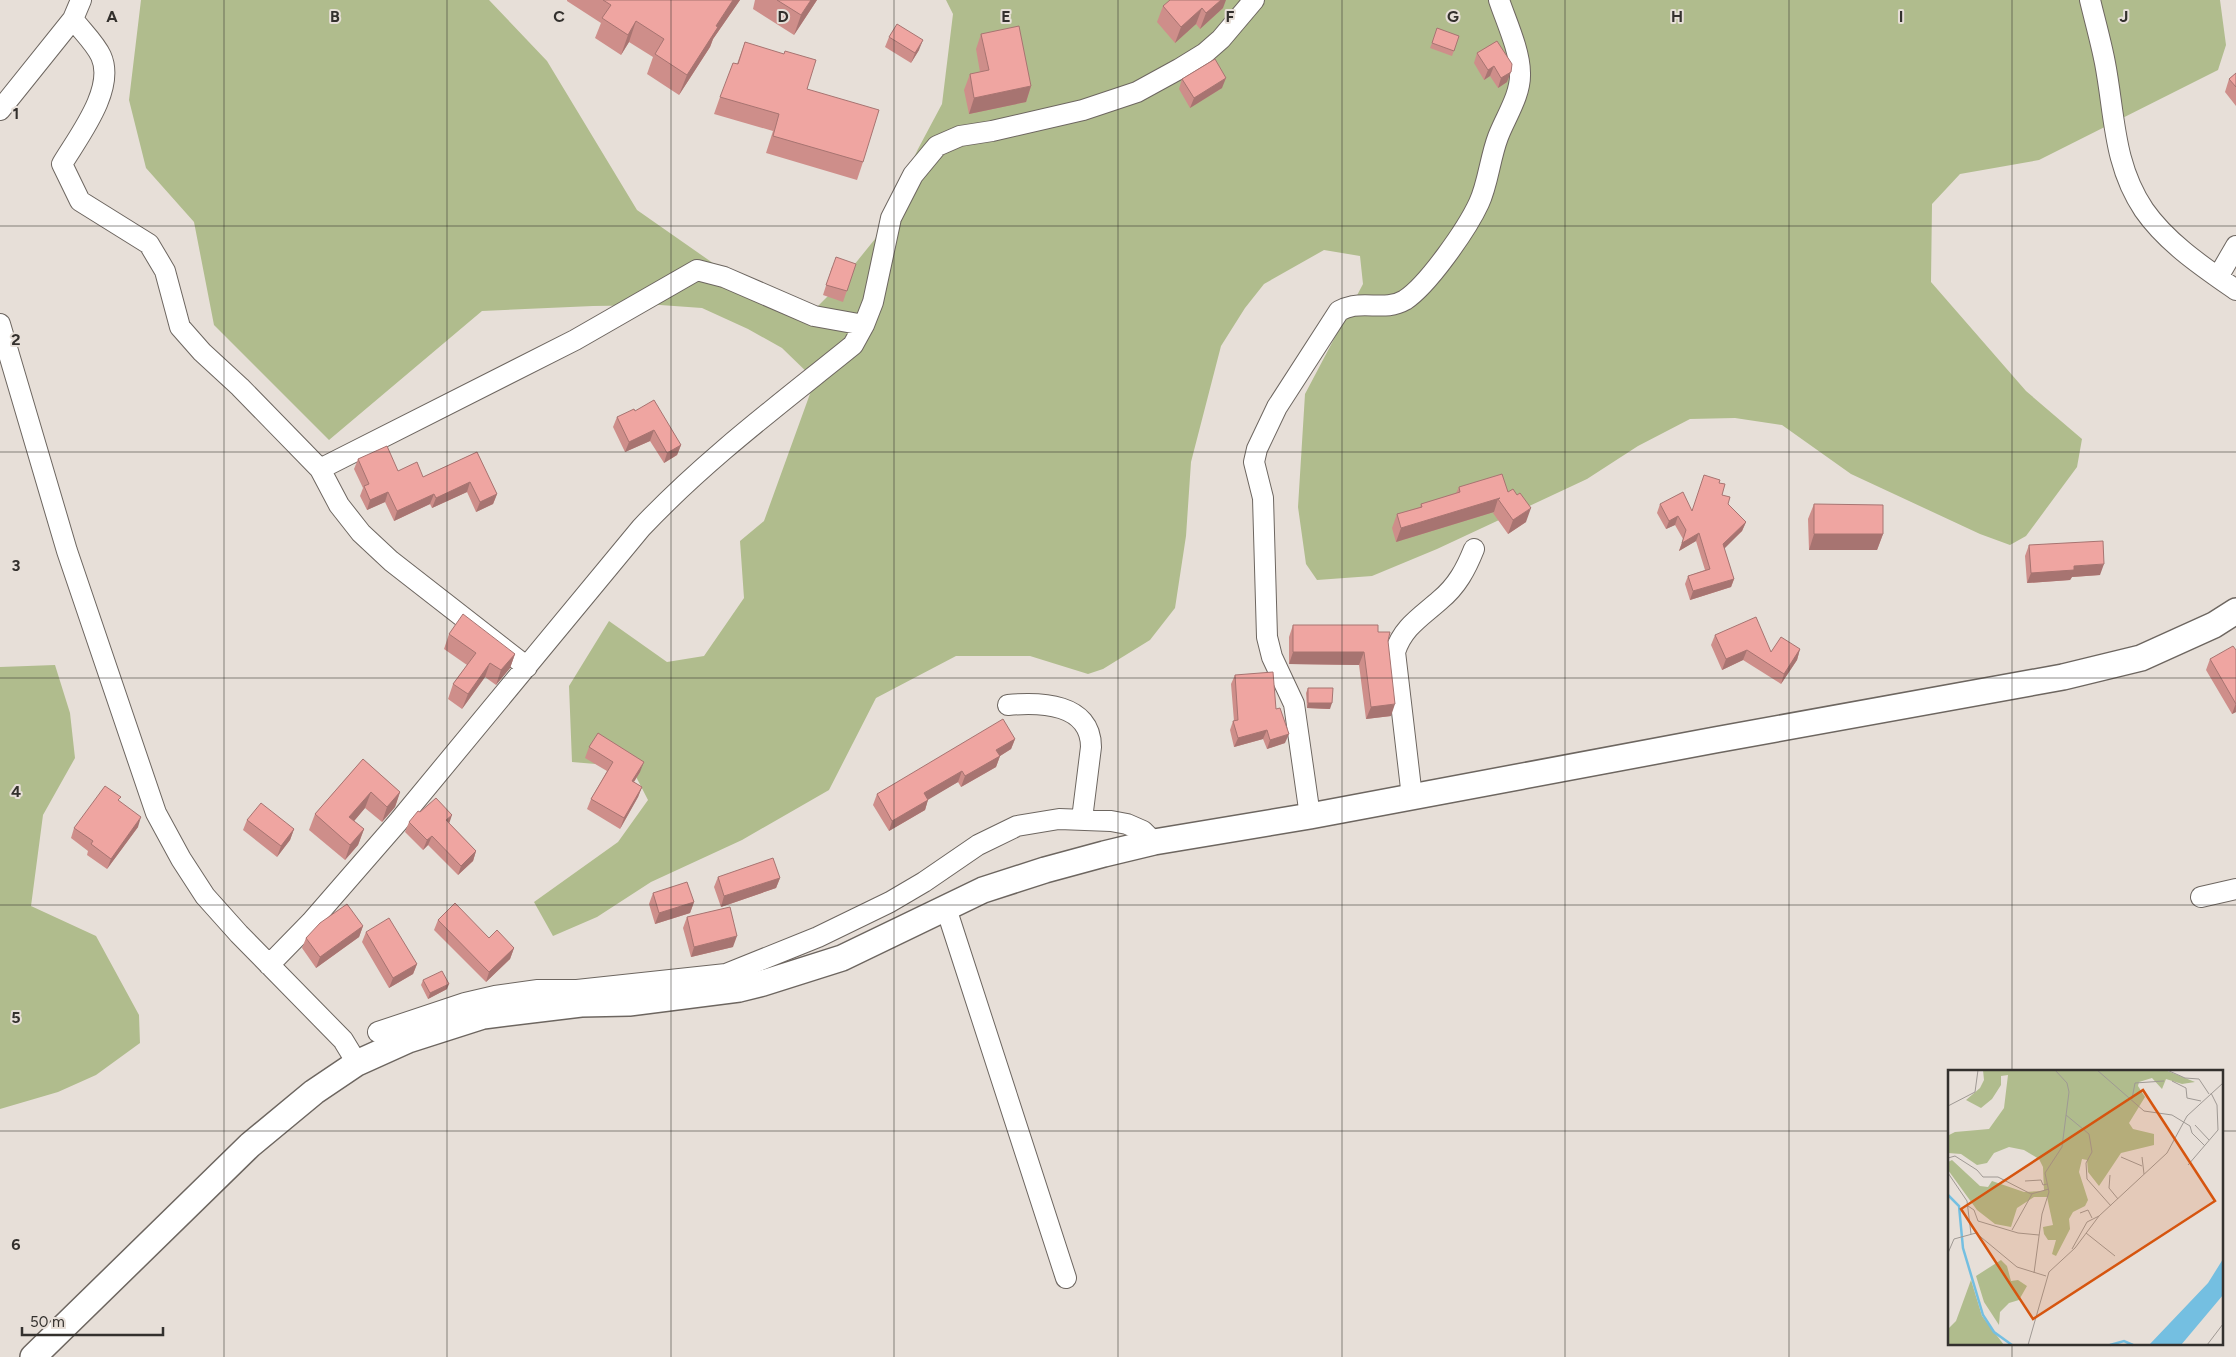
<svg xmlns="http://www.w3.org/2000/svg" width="2236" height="1357" viewBox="0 0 2236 1357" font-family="Figtree,sans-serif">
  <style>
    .green { fill: #b0bc8d }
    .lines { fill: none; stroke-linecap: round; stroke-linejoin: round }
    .minor-casing { stroke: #6d6660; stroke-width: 22 }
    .tertiary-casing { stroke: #6d6660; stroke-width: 28 }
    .minor { stroke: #fff; stroke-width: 20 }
    .tertiary { stroke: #fff; stroke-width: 25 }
    .wall { fill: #ce8e8a }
    .shaded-wall { fill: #a77471 }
    .building { fill: #efa5a1; stroke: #a77471 }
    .grid { fill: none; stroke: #33302d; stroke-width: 1; stroke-opacity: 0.55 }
    .inset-river { fill: none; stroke: #74bfe1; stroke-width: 2.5 }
    .inset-road { fill: none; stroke: #9f9994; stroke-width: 1 }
    .view { fill: #d6550f; fill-opacity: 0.15; stroke: #d6550f; stroke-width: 2.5 }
    .inset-edge { fill: none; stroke: #33302d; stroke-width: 2.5 }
    .grid-label { font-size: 16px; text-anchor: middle; font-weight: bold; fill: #33302d; stroke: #e7dfd8; stroke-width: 4; stroke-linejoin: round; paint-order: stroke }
  </style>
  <rect width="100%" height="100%" fill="#e7dfd8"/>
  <path class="green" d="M141,0H489L547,61L637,210L750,289L810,314L833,291L875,239L918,149L942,104L953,14L946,0H2220L2226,45L2218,70L2039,160L1960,174L1932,204L1931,282L2026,391L2082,439L2077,467L2026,536L2010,545L1980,534L1851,474L1782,425L1735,418L1690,419L1638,446L1587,479L1437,549L1372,576L1317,580L1306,564L1298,507L1305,394L1363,284L1360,256L1324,250L1264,284L1245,308L1221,346L1191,462L1186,536L1175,608L1150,640L1103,669L1088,674L1030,656H956L876,698L829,790L742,840L651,882L597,917L553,936L534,902L618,842L648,800L631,767L572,762L569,686L609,621L667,662L704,656L744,598L740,541L764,521L815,380L782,348L748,329L702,308L660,305L593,306L482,311L329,440L214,325L194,222L146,168L129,100Z
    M55,665L70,713L75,758L43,815L31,906L96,936L139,1015L140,1043L96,1075L58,1092L0,1109V667Z"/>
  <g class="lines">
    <g class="minor-casing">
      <path id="minor" d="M2090,0C2095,21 2101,42 2105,63C2115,115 2113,164 2144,210C2167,243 2203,267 2236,290
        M73,19C82,31 95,43 101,56C116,89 78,137 62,164L80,201L149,244L165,271L180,327L202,352L240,387L320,469L339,505L361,533L391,561L527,667
        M0,110L73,19L81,0
        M2218,277L2236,246
        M0,324L67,551L156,813L181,859L205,896L239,934L343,1040L357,1063
        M320,469L575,340L697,270L724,277L814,316L864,325
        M1008,705C1040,702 1091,703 1091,747L1082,819
        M1412,797L1395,652C1403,627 1421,617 1440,600C1457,586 1466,569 1474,549
        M1310,816L1294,704L1272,657L1267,637L1263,498L1254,462L1257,449L1277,407L1339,311C1343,309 1348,307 1353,306C1371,303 1388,310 1405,300C1428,285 1467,229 1479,203C1488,184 1490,158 1498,137C1505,118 1521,95 1520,73C1520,51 1506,21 1499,0
        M2201,897L2236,889
        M946,908L1066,1278
        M269,965L311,922L398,822L641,528C705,460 780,404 853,345L864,325L873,302L891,218L913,175L937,146L960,136L992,131L1083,110L1137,92L1179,69L1205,53L1221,39L1254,0
        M378,1032L465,1003L495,996L538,990H577L726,974L818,937L890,902L924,882L978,845L1017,826L1059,819L1111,821L1127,824L1143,831L1154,842"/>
    </g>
    <g class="tertiary-casing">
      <path id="tertiary" d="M33,1357L250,1145L314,1092L357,1063L408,1040L483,1016L581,1004L629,1003L739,989L763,983L842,958L983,890L1045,870L1104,854L1154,842L1310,816L1715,740L2063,677L2141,658L2214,625L2236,611"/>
    </g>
    <use href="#minor" class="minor"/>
    <use href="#tertiary" class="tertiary"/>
  </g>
  <path class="wall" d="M567,0H740L713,39L710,47L679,95L647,74L653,57L629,42L621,55L595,38L601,23L567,1Z
    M755,0H817L794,35L753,9Z
    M1163,6L1223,8L1200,29L1196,24L1175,43L1157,22Z
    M981,34L1031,86L1026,102L969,114L964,90L970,74L980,72L976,49Z
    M1459,36L1452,56L1430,48L1432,43Z
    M889,37L919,50L911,63L885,47Z
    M1497,41L1507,82L1498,88L1490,76L1484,80L1474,63L1477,53Z
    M745,42L807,89L863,162L857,180L766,153L773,131L714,114L720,97L737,64Z
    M2236,73V106L2225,92L2229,79Z
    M1182,79L1222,88L1190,108L1179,89Z
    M856,264L843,302L823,295L832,267Z
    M635,411L681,445L677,455L664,463L650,441L625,452L613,427L617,417Z
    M477,452L497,494L493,504L476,512L467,492L432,508L430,504L394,521L385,502L367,510L360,496L363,488L354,469L358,459L398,471L423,477Z
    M1719,483L1722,495L1728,504L1746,522L1742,531L1724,548L1734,579L1731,587L1690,600L1685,584L1688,576L1705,570L1696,541L1679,551L1683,539L1675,525L1666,529L1657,513L1660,504L1692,511Z
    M1459,487L1508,492L1526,522L1508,534L1493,513L1494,512L1396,542L1392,528L1397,514L1420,507L1421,504L1456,493Z
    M1814,504L1883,534L1877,550H1809L1808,519Z
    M2029,545L2100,575L2072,577L2070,580L2027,583L2025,556Z
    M1293,625L1378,632L1391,716L1366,719L1359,665L1289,664V637Z
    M449,634L515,654L510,668L496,685L485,677L462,709L448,699L453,684L467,665L444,649Z
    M1715,635L1771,652L1800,649L1797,660L1781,684L1743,660L1722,670L1711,645Z
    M2236,650V712L2232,714L2206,670L2210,659Z
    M1235,675L1276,709L1285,743L1267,749L1263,739L1234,747L1230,730L1233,721H1234L1231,684Z
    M1308,688L1330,709L1307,708L1306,693Z
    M1015,739L1011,749L1000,756L996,767L961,787L958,782L928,799L925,810L889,831L873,805L877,794Z
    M589,747L640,772L634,782L642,787L638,797L620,829L587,809L591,799L607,771L585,758Z
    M363,759L400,792L395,807L382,822L365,808L354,821L364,829L358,845L345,860L309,830L315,814Z
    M119,801L138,827L107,869L87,855L88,851L71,838L74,828Z
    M247,820L294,829L290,840L277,857L243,830Z
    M409,822L449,823L476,851L473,861L458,875L428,845L423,850L405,832Z
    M718,877L780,878L776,888L721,907L714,887Z
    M653,893L694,902L690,913L655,924L649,904Z
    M687,917L733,947L691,957L683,928Z
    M438,920L514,948L510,959L486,982L434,930Z
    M363,926L359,937L316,968L302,948L306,938Z
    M366,932L417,964L413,974L389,988L362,942Z
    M423,980L447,989L428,999L421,985Z"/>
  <path class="shaded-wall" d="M733,0H740L713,39L710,47L679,95L687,75L716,26Z
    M811,0H817L794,35L801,15Z
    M1221,0H1226L1223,8L1200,29L1206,13Z
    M1202,8L1196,24L1175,43L1181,27Z
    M636,21L629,42L621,55L628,35Z
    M923,40L919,50L911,63L915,53Z
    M1494,66L1490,76L1484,80L1488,70Z
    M1511,72L1507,82L1498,88L1501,78Z
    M1226,78L1222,88L1190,108L1194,98Z
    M1031,86L1026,102L969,114L974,98Z
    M654,430L650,441L625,452L629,442Z
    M681,445L677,455L664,463L667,453Z
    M470,482L467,492L432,508L436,498Z
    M388,492L385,502L367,510L370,500Z
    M434,494L430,504L394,521L397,511Z
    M497,494L493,504L476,512L480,502Z
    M1500,498L1498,499L1494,512L1396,542L1401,528Z
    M1531,508L1526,522L1508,534L1513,520Z
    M1678,516L1675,525L1666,529L1669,521Z
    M1746,522L1742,531L1720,553L1723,544Z
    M1699,533L1696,541L1679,551L1682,543Z
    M1814,534H1883L1877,550H1809Z
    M2104,564L2100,575L2072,577L2070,580L2027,583L2031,573L2074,566Z
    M1734,579L1731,587L1690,600L1693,591Z
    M1800,649L1797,660L1781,684L1784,674Z
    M1747,650L1743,660L1722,670L1726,659Z
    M1293,652H1364L1359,665L1289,664Z
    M515,654L510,668L496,685L501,670Z
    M490,663L485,677L462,709L468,694Z
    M1308,703H1332L1330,709L1307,708Z
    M2236,703V712L2232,714Z
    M1395,704L1391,716L1366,719L1371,707Z
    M1267,730L1263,739L1234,747L1238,738Z
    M1289,734L1285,743L1267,749L1270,740Z
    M1015,739L1011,749L1000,756L996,767L961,787L965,776L996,750Z
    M644,762L640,772L628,791L632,781Z
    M962,771L958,782L921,804L924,793Z
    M642,787L638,797L620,829L624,818Z
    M371,792L365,808L344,833L349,817Z
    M400,792L395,807L382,822L387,807Z
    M928,800L925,810L889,831L892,821Z
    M452,815L449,824L446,820Z
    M141,817L138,827L107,869L111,859Z
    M294,829L290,840L277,857L281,846Z
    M364,829L358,845L345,860L350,845Z
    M432,836L428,845L423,850L427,840Z
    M476,851L473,861L458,875L461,866Z
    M780,878L776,888L721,907L724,896Z
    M694,902L690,913L655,924L659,913Z
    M363,926L359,937L316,968L320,957Z
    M737,936L733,947L691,957L694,947Z
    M514,948L510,959L486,982L489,972Z
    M417,964L413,974L389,988L393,978Z
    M449,984L447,989L428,999L430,993Z"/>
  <path class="building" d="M603,0H733L716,26L718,27L687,75L655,54L664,39L636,21L628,35L602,18L611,5Z
    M777,0H811L801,15Z
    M1170,0H1221L1206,13L1202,8L1181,27L1163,6Z
    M897,24L923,40L915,53L889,37Z
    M1019,26L1031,86L974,98L970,74L989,70L981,34Z
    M1437,28L1459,36L1454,51L1432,43Z
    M1497,41L1512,64L1511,72L1501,78L1494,66L1488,70L1477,53Z
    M745,42L784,54L785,51L816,60L807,89L879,110L863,162L773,136L779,114L720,97L733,63L738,64Z
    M1215,59L1226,78L1194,98L1182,79Z
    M2236,73V87L2229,79Z
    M836,257L856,264L847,291L826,285Z
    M654,400L681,445L667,453L654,430L629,442L617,417L634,409L635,411Z
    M387,446L398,471L417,462L423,477L477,452L497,494L480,502L470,482L436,498L434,494L397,511L388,492L370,500L364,486L369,484L358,459Z
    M1502,474L1508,492L1513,489L1517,495L1520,493L1531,508L1513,520L1498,499L1500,498L1401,528L1397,514L1422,507L1421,504L1460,492L1459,487Z
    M1704,475L1720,480L1719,483L1725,484L1722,495L1730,497L1728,504L1746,522L1723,544L1734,579L1693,591L1688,576L1710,569L1699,533L1682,543L1686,530L1678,516L1669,521L1660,504L1683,492L1692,511Z
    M1814,504L1883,505V534H1814Z
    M2103,541L2104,564L2074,566V570L2031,573L2029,545Z
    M463,614L515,654L501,670L490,663L468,694L453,684L476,653L449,634Z
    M1756,617L1771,652L1781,637L1800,649L1784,674L1747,650L1726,659L1715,635Z
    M1293,625H1378V632H1390L1388,641L1395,704L1371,707L1364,652H1293Z
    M2233,646L2236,650V704L2210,659Z
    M1273,672L1276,709L1280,708L1289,734L1270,740L1267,730L1238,738L1233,721L1238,720L1235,675Z
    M1308,688H1333L1332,703H1308Z
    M1003,719L1015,739L996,750L1000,756L965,776L962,771L924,793L928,800L892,821L877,794Z
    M598,733L644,762L632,781L642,787L624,818L591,799L613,762L589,747Z
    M363,759L400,792L387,807L371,792L349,817L364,829L350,845L315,814Z
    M105,786L121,797L118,800L141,817L111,859L91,844L93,841L74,828Z
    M436,798L452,815L446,820L476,851L461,866L432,836L427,840L409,822L418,811L420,812Z
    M261,803L294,829L281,846L247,820Z
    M773,858L780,878L724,896L718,877Z
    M687,882L694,902L659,913L653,893Z
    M455,903L489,938L497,930L514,948L489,972L438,920Z
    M347,904L363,926L320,957L306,938L320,923Z
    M730,907L737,936L694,947L687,917Z
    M389,918L417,964L393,978L366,932Z
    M442,971L449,984L430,993L423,980Z"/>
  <path class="grid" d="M224,0V1357M447,0V1357M671,0V1357M894,0V1357M1118,0V1357M1342,0V1357M1565,0V1357M1789,0V1357M2012,0V1071M0,226H2236M0,452H2236M0,678H2236M0,905H2236M0,1131H1950M2222,1131H2236M2012,1343V1357"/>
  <g transform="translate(1948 1070)">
    <rect width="275" height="275" fill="#e7dfd8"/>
    <path d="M35,0H217L247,12L234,14L218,9L214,19L204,8L191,12L190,16L197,27L181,53L185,59L206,64V75L173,83L151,116L140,102L139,90L134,89L131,102L140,130L137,136L125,142L121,149L122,159L108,186L104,184L108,170H100L96,164L95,157L105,155L99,127H86L69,138L63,157L47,154L29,140L0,100V92L4,90L32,116L40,117L44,111L76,122L96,121L95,97L91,89L76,80L61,77L46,83L39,93L29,95L13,84L0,83L1,65L7,62L41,59L56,38L60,5L53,6V15L44,29L33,38L18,30L32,18L36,10ZM53,190L59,196L63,211L70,210L79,216L71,230L61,233L52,242L51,255L36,232L28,206ZM23,210L34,246L56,275H0V259L8,251Z" fill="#b0bc8d"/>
    <path d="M275,189V225L233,275H201L260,213Z" fill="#74bfe1"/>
    <path class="inset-river" d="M0,125L11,136L15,178L35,245L46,262L64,275M162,275L176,271L185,275"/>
    <path class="inset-road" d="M149,0L196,41L224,45L242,56L244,63L257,76M219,0L237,8L251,9L261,24M224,11L238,18L239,28L253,31M184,29L187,13L216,11M0,36L27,22L30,0M118,45L141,64L144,82L138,93L139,109L163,136M247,55L261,70M173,87L194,96M194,87L196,104M0,88L7,86L29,100L35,107H50L83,124L101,119M240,95L270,60L269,35L263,23M0,103L19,131L23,164M162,105L161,118L170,129M77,111L93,110L95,115L99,114M20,136L26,140L30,151L70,163L91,165M132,143L140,140L144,148M64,160L84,124M138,163L167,186M124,179L139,152L151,146M0,183L6,169L28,163L69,197L98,206M86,203L94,144L101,122L97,103L114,77L121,22L119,13L107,0M80,275L101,202L127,178L151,146L219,83L239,46L275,13M259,275L275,254"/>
    <path class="view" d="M195,20L267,131L85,249L13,139Z"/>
    <rect width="275" height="275" class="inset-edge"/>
  </g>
  <g class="grid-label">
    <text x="112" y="22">A</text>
    <text x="335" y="22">B</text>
    <text x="559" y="22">C</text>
    <text x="783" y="22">D</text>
    <text x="1006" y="22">E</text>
    <text x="1230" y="22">F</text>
    <text x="1453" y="22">G</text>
    <text x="1677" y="22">H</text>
    <text x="1901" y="22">I</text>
    <text x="2124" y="22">J</text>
    <text x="16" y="119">1</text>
    <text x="16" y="345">2</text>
    <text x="16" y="571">3</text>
    <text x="16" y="797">4</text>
    <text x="16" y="1023">5</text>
    <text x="16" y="1250">6</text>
  </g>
  <path d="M22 1327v8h141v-8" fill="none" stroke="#33302d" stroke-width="2.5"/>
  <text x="30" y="1327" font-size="15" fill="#33302d" stroke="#e7dfd8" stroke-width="4" paint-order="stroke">50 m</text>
</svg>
